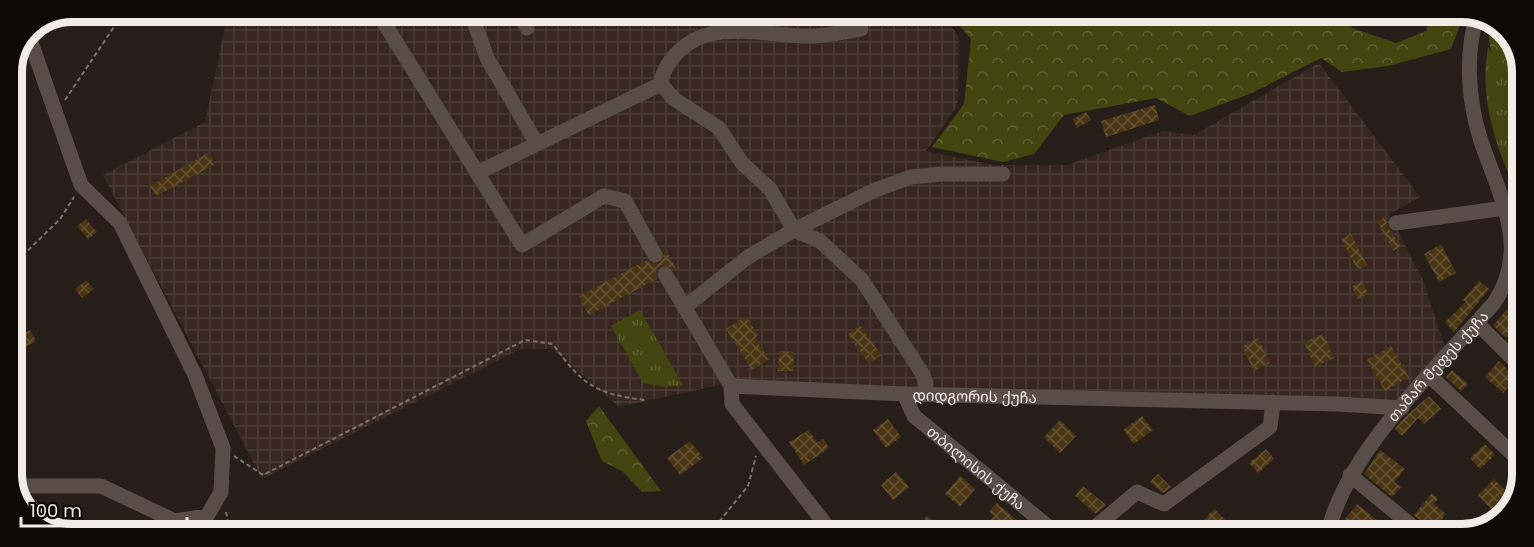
<svg xmlns="http://www.w3.org/2000/svg" width="1534" height="547" viewBox="0 0 1534 547" font-family="Poppins,'Noto Sans Georgian',sans-serif">
  <style>
    .industrial { fill: url(#industrial-grid) }
    .grass { fill: url(#grass-tufts) }
    .forest { fill: url(#forest-crowns) }
    .cemetery { fill: url(#cemetery-stones) }
    .building { fill: url(#building-cross-hatch) }
    .lines { fill: none; stroke-linecap: round; stroke-linejoin: round }
    .path { stroke: #7b726e; stroke-width: 2; stroke-dasharray: 4.5 3; stroke-linecap: butt }
    .minor { stroke: #594d48; stroke-width: 15 }
    .labels { text-anchor: middle; dominant-baseline: central; stroke-width: 4.5; stroke-linejoin: round; paint-order: stroke }
    .street-label { font-size: 15px; fill: #f3ebe8; stroke: #0e0907 }
    .rim { fill: none; stroke: #f3ebe8; stroke-width: 8 }
  </style>
  <defs>
    <pattern id="industrial-grid" width="8" height="8" patternUnits="userSpaceOnUse" patternTransform="scale(1.5)"><rect width="8" height="8" fill="#37261f"/><path d="M0 4h8M4 0v8" fill="none" stroke="#4b3b35"/></pattern>
    <pattern id="grass-tufts" width="24" height="20" patternUnits="userSpaceOnUse" patternTransform="scale(1.5)"><rect width="24" height="20" fill="#434510"/><path d="M3 7l-1-3M5 7V3M7 7l1-3M15 17l-1-3M17 17v-4M19 17l1-3" fill="none" stroke="#5f6033"/></pattern>
    <pattern id="forest-crowns" width="20" height="18" patternUnits="userSpaceOnUse" patternTransform="scale(1.5)"><rect width="20" height="18" fill="#434510"/><path d="M2 6a3 3 0 1 1 6 0M12 15a3 3 0 1 1 6 0" fill="none" stroke="#5f6033"/></pattern>
    <pattern id="cemetery-stones" width="16" height="16" patternUnits="userSpaceOnUse" patternTransform="scale(1.5)"><rect width="16" height="16" fill="#434510"/><path d="M2 7V4a2 2 0 0 1 4 0v3zM10 15v-3a2 2 0 0 1 4 0v3z" fill="#5f6033"/></pattern>
    <pattern id="building-cross-hatch" width="8" height="8" patternUnits="userSpaceOnUse" patternTransform="scale(1.5)"><rect width="8" height="8" fill="#4a3512"/><path d="M0 0l8 8M0 8l8-8" fill="none" stroke="#655234"/></pattern>
  </defs>
  <rect width="100%" height="100%" fill="#281e19"/>
  <path class="industrial" d="M228,12L942,14L959,37L958,105L926,151L994,165H1067L1163,131L1194,135L1319,63L1420,197L1389,214L1423,280L1445,348L1396,406L733,382L619,407L553,349H521L262,479L103,175L205,122Z"/>
  <path class="grass" d="M1488,47L1517,92L1522,106L1521,204C1499,151 1478,105 1488,47Z
    M640,310L683,385L665,387L643,383L611,326Z"/>
  <path class="forest" d="M949,14L1347,15L1352,28L1396,43L1426,31L1432,15H1464L1451,49L1388,66L1342,72L1321,58L1252,93L1190,116L1156,98L1064,115L1034,154L1003,162L932,147L964,104L971,39Z
    M1490,22L1509,35L1522,68V106C1509,71 1483,63 1490,22Z
    M599,406L661,491L642,492L622,471L602,461L586,421Z"/>
  <path class="cemetery" d="M1078,14H1123L1092,28Z"/>
  <path class="building" d="M1155,105L1159,120L1106,137L1101,121Z
    M1086,112L1091,120L1077,128L1073,119Z
    M210,152L214,165L156,196L150,186Z
    M1385,217L1388,228L1401,246L1393,251L1377,221Z
    M86,219L97,232L88,239L77,226Z
    M1351,234L1367,265L1358,270L1341,239Z
    M1441,244L1456,273L1439,282L1424,254Z
    M666,250L676,269L661,265L656,270L657,279L589,315L579,296L647,260L651,264H659Z
    M86,280L94,289L82,298L75,289Z
    M1362,281L1368,294L1358,299L1352,286Z
    M1479,281L1489,289L1454,332L1445,322L1466,302L1463,300Z
    M1511,305L1520,314V323L1506,338L1493,325Z
    M746,316L758,335L755,338L769,359L752,370L726,329Z
    M860,325L881,355L869,364L848,334Z
    M30,330L36,341L22,349L16,337Z
    M1323,334L1334,358L1315,367L1304,342Z
    M1258,338L1270,363L1254,371L1242,346Z
    M1391,346L1409,377L1385,391L1367,360Z
    M779,351L794,352L793,371H778Z
    M1499,361L1517,378L1503,393L1485,377Z
    M1452,370L1468,384L1461,391L1446,377Z
    M1429,396L1441,409L1424,424L1418,418L1402,436L1395,429L1405,417Z
    M1142,416L1153,430L1134,444L1123,430Z
    M888,419L901,437L886,448L873,430Z
    M1060,420L1076,436L1060,453L1044,437Z
    M809,430L817,443L823,439L829,448L804,465L789,442Z
    M690,441L703,458L680,475L667,458Z
    M1485,444L1495,455L1480,469L1470,458Z
    M1266,449L1274,459L1258,473L1249,463Z
    M1380,450L1405,469L1394,482L1401,487L1392,497L1364,474Z
    M896,472L909,487L893,500L881,485Z
    M1158,474L1171,487L1163,493L1150,482Z
    M960,476L975,489L960,507L945,494Z
    M1494,479L1508,493L1499,502L1503,506L1495,513L1478,495Z
    M1083,486L1106,505L1096,514L1075,496Z
    M1432,493L1438,499L1434,504L1446,514L1432,531L1414,515Z
    M997,503L1021,524L1013,533L1008,528L1002,534H989L982,528L994,516L989,512Z
    M1357,504L1377,520L1365,535L1345,519Z
    M1214,509L1229,523L1219,534H1209L1199,525Z
    M927,516L950,534H912Z
    M872,522L880,534H856Z"/>
  <g class="lines">
    <path class="path" d="M65,100L124,12
      M12,266L60,219L74,197
      M234,456L263,475L525,340L553,344C582,385 596,394 645,400
      M226,512L230,532
      M710,533L748,486L756,456"/>
    <g class="minor">
      <path d="M378,13L522,245L604,196L625,201L655,255"/>
      <path d="M471,13L487,58L537,144"/>
      <path d="M519,13L527,28"/>
      <path d="M861,29C846,32 830,35 815,36C770,38 714,16 678,52C669,61 662,72 661,84L674,99L719,128L742,163L770,189L794,230L820,241L862,280L922,373L926,383L925,394"/>
      <path d="M477,173L661,84"/>
      <path d="M1396,223L1505,208L1521,222"/>
      <path d="M665,274L731,386L732,404L833,534"/>
      <path d="M685,307L748,257L794,230L875,190L911,177L942,174H1003"/>
      <path d="M1477,323L1520,366"/>
      <path d="M1430,376L1519,460"/>
      <path id="s1" d="M731,386L904,394L1338,404L1402,408"/>
      <path id="s2" d="M904,394L914,416L1057,534"/>
      <path d="M1350,475L1423,535"/>
      <path d="M17,491L24,486H101L175,521L207,516L221,492L223,448L195,375L120,223L81,185L28,34"/>
      <path d="M1087,534L1137,492L1164,504L1270,427L1273,402"/>
      <path id="s3" d="M1327,535C1347,450 1437,368 1494,303C1532,247 1498,194 1480,138C1468,99 1465,55 1477,15"/>
    </g>
  </g>
  <g class="labels">
    <g class="street-label">
      <text stroke="none"><textPath href="#s3" startOffset="204">თამარ მეფეს ქუჩა</textPath></text>
      <text stroke="none"><textPath href="#s1" startOffset="244">დიდგორის ქუჩა</textPath></text>
      <text stroke="none"><textPath href="#s2" startOffset="105">თბილისის ქუჩა</textPath></text>
    </g>
  </g>
  <path d="M0 0H1534V547H0ZM72 22H1462A50 50 0 0 1 1512 72V474A50 50 0 0 1 1462 524H72A50 50 0 0 1 22 474V72A50 50 0 0 1 72 22Z" fill="#0e0907" fill-rule="evenodd"/>
  <path class="rim" d="M72 22H1462A50 50 0 0 1 1512 72V474A50 50 0 0 1 1462 524H72A50 50 0 0 1 22 474V72A50 50 0 0 1 72 22Z"/>
  <path d="M21 517v9h166v-9" fill="none" stroke="#f3ebe8" stroke-width="3"/>
  <text x="30" y="517" font-size="18" fill="#f3ebe8" stroke="#0e0907" stroke-width="4.5" paint-order="stroke">100 m</text>
</svg>
